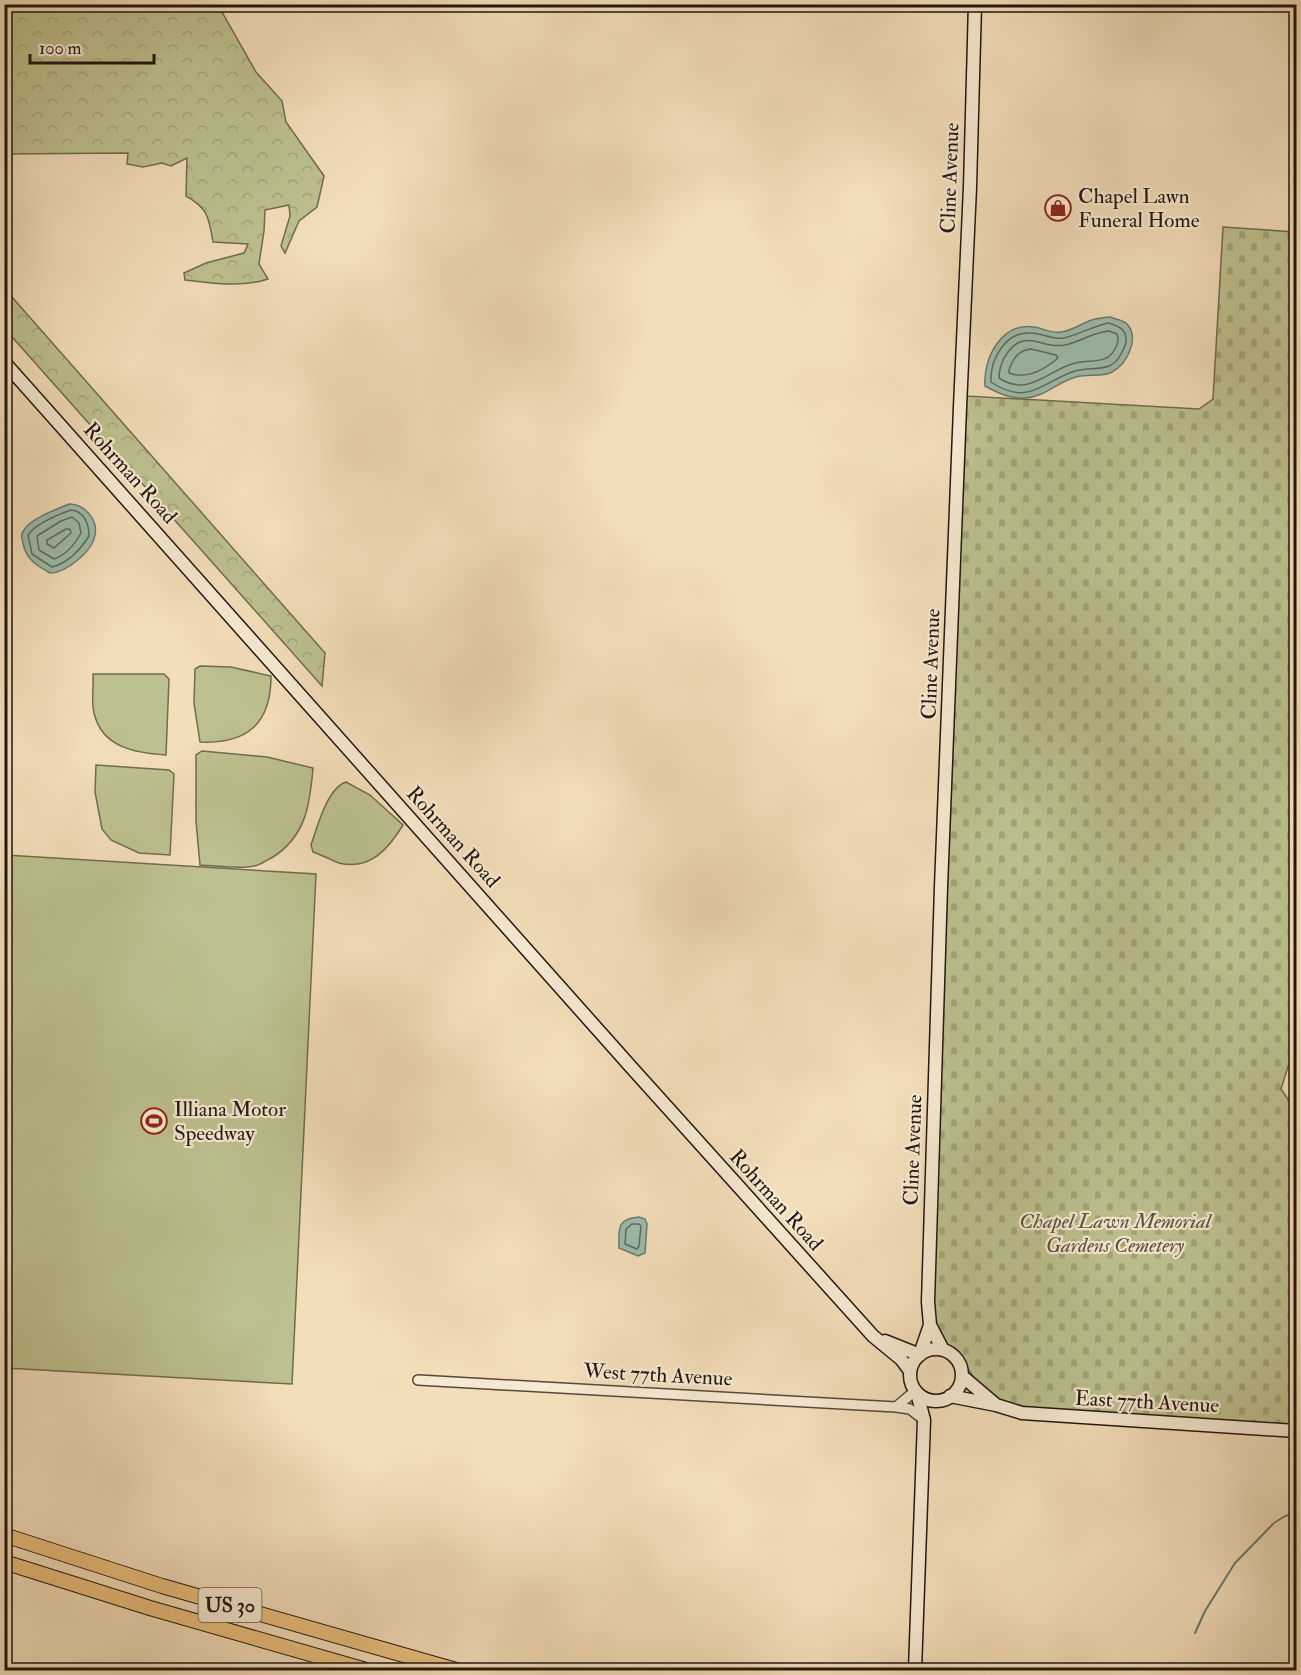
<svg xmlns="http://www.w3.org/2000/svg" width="1301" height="1675" viewBox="0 0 1301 1675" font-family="'IM FELL Double Pica',serif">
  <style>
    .forest { fill: url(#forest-crowns); stroke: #6f6c50; stroke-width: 1.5 }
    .cemetery { fill: url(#cemetery-stones); stroke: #6f6c50; stroke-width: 1.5 }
    .park { fill: #bdc18f; stroke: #6f6c50; stroke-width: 1.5 }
    .water { fill: #9cbcac; stroke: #6b7a6e; stroke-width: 1.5 }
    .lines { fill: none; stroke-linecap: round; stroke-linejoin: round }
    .shore { stroke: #5e695e; stroke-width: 1.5 }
    .stream { stroke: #6b7a6e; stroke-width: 2 }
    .street-casing { stroke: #56483b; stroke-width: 12 }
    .secondary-casing { stroke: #211611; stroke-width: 15 }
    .primary-casing { stroke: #211611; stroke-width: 16 }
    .street { stroke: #f7ead2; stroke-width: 9 }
    .secondary { stroke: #f7ead2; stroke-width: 12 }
    .primary { stroke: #eabf7d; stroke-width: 14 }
    .labels { text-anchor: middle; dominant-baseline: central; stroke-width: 4.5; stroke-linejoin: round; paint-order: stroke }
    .shield { fill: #f7ead2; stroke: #61564b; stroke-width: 1.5 }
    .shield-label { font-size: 20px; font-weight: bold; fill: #211611 }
    .street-label { font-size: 21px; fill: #211611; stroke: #f7ead2 }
    .poi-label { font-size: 21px; fill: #211611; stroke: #f7ead2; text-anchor: start }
    .park-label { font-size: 21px; font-style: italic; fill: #58523d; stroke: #f7ead2 }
  </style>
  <defs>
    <pattern id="forest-crowns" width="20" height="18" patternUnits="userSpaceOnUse" patternTransform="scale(1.5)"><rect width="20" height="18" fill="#bdc18f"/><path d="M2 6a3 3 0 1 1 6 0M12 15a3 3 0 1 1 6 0" fill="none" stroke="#a2a57a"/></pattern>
    <pattern id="cemetery-stones" width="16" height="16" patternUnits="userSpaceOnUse" patternTransform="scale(1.5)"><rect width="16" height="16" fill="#bdc18f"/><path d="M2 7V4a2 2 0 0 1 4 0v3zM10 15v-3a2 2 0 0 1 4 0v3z" fill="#a2a57a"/></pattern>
  </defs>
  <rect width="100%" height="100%" fill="#f3deba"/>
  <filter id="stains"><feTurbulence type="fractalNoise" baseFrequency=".00333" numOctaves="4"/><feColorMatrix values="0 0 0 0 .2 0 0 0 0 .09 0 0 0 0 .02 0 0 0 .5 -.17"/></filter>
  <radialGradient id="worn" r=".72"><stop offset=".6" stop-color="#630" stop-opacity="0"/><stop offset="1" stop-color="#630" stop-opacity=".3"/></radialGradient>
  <path class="forest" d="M4,5H218L256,72L282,101L286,122L324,176L317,207L299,221L285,253L281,246L290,216L289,205L265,210L264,231L259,264L268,279C241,288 213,283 185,280L184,273L206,263L244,253L248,244L213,242C209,218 208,208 186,196L187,158L171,166L162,163L143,167L127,164L128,153L5,154Z
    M4,288L325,653L322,686L5,329Z"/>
  <path class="cemetery" d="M1223,227L1296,232V1041L1281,1089L1290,1102L1296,1104V1426L1021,1409L994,1398L978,1384L962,1360L948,1347L939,1331L934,1314L932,1294L966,396L1199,409L1213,399Z"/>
  <path class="park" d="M200,666L231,667L271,676C271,724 247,744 200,742L194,703L195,669Z
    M93,674H164L169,679L166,755C136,753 102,748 94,713C91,701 94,686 93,674Z
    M202,751L267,757L313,768C310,804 306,836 273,857C264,862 257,867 247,867C232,868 215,866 200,865L196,821V755Z
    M96,765L169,770L174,774L170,855L139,853L111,840L102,829L95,792Z
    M346,782L370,795L403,825C389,848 370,871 339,863C331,860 322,855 313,852L311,845C317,828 327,788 346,782Z
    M5,855L316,874L292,1384L5,1368Z"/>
  <path class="water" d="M1110,317C1115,319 1123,320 1127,324C1140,338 1127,364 1112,372C1101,378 1088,373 1076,377C1057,382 1045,397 1025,398C1010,399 998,393 985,386C983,359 1001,322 1034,327C1043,328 1052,334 1061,332C1072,331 1082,323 1092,320C1097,318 1104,318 1110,317Z
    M69,504C85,504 98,520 95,535C93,551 66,573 50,573C36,565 26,559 23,543C22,538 20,535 24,530C30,519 57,509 69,504Z
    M639,1217L645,1219L647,1224L645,1253L638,1256L619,1248C619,1229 616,1219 639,1217Z"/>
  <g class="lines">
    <path class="shore" d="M1109,323C1118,326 1127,329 1126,341C1126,345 1123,350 1121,354C1111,375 1090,365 1072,372C1040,384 1027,406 991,382C990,360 1005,331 1031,333C1042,333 1053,340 1064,338C1080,334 1093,326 1109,323Z
      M1109,331L1117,334C1119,339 1118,342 1116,347C1107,367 1089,358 1072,364C1046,372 1028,397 999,378C999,368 1002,360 1008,352C1026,328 1043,350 1065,345C1080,342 1093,332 1109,331Z
      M1031,349L1056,355L1058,358C1045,369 1027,380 1009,373V370C1013,359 1018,350 1031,349Z
      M71,510C84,511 89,524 89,536C80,550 68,563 52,567L32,554L28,535C36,523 57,515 71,510Z
      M72,517L79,523L81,533C75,544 66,555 54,559L39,550L37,536L61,521Z
      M66,529H70L71,533L54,548L47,544V540Z
      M632,1224H639L641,1226L639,1246L637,1249L625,1244L626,1229Z"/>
    <path class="stream" d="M1195,1633L1205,1611L1235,1563L1274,1523L1285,1516L1296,1513
      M1167,1670L1170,1663"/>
    <g class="street-casing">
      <path id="street" d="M418,1380L896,1407L910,1409L924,1420
        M896,1407L915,1391"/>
    </g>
    <g class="secondary-casing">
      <path id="secondary" d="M4,362L631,1067L873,1336L901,1359L910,1371
        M885,1341L920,1355
        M910 1375a26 26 0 1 1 52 0a26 26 0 1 1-52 0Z
        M943,1350L930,1325L928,1302L941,887L960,407L970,187L975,4
        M920,1354L930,1325
        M962,1376L995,1404
        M950,1396L996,1405L1022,1413L1296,1431
        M915,1670L924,1420L917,1393"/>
    </g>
    <g class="primary-casing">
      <path id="primary" d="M4,1535L162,1586L456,1670
        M4,1562L150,1608L366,1670"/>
    </g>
    <use href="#street" class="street"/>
    <use href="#secondary" class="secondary"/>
    <use href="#primary" class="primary"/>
  </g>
  <defs>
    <g id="shop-ring" transform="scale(1.35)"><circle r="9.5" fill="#f7ead2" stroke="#8f2418" stroke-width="1.5"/><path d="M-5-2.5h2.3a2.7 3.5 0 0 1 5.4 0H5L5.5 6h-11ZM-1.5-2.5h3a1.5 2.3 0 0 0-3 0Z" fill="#8f2418"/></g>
    <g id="stadium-ring" transform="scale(1.35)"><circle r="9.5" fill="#f7ead2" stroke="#8f2418" stroke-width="1.5"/><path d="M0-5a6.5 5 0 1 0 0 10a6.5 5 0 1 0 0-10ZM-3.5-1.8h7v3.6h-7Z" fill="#8f2418"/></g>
  </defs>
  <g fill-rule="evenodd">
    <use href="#shop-ring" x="1058" y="208"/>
    <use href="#stadium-ring" x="154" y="1121"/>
  </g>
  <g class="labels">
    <rect class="shield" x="198.5" y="1588" width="63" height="34" rx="4.5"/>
    <g class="shield-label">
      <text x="230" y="1605">US 30</text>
    </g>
    <g class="street-label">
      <text transform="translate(950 178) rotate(-88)">Cline Avenue</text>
      <text transform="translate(130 473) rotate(48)">Rohrman Road</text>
      <text transform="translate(931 664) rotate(-88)">Cline Avenue</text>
      <text transform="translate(453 837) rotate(48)">Rohrman Road</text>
      <text transform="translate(913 1150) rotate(-88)">Cline Avenue</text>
      <text transform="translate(776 1200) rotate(48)">Rohrman Road</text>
      <text transform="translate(658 1375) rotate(3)">West 77th Avenue</text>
      <text transform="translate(1147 1402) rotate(3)">East 77th Avenue</text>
    </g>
    <g class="poi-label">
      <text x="1078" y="196">Chapel Lawn<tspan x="1078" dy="24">Funeral Home</tspan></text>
      <text x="174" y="1109">Illiana Motor<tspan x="174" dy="24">Speedway</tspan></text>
    </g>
    <g class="park-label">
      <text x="1115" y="1221">Chapel Lawn Memorial<tspan x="1115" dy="24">Gardens Cemetery</tspan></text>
    </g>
  </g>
  <rect width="1301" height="1675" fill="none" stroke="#f3deba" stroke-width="24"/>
  <rect x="6" y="6" width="1289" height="1663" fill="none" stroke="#211611" stroke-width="3"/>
  <rect x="12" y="12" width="1277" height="1651" fill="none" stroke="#211611" stroke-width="1.5"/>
  <path d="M30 54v9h124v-9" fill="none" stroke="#211611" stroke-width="3"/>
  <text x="39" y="54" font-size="18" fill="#211611" stroke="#f7ead2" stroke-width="4.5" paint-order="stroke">100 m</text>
  <rect width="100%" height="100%" filter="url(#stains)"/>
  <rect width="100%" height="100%" fill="url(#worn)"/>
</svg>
